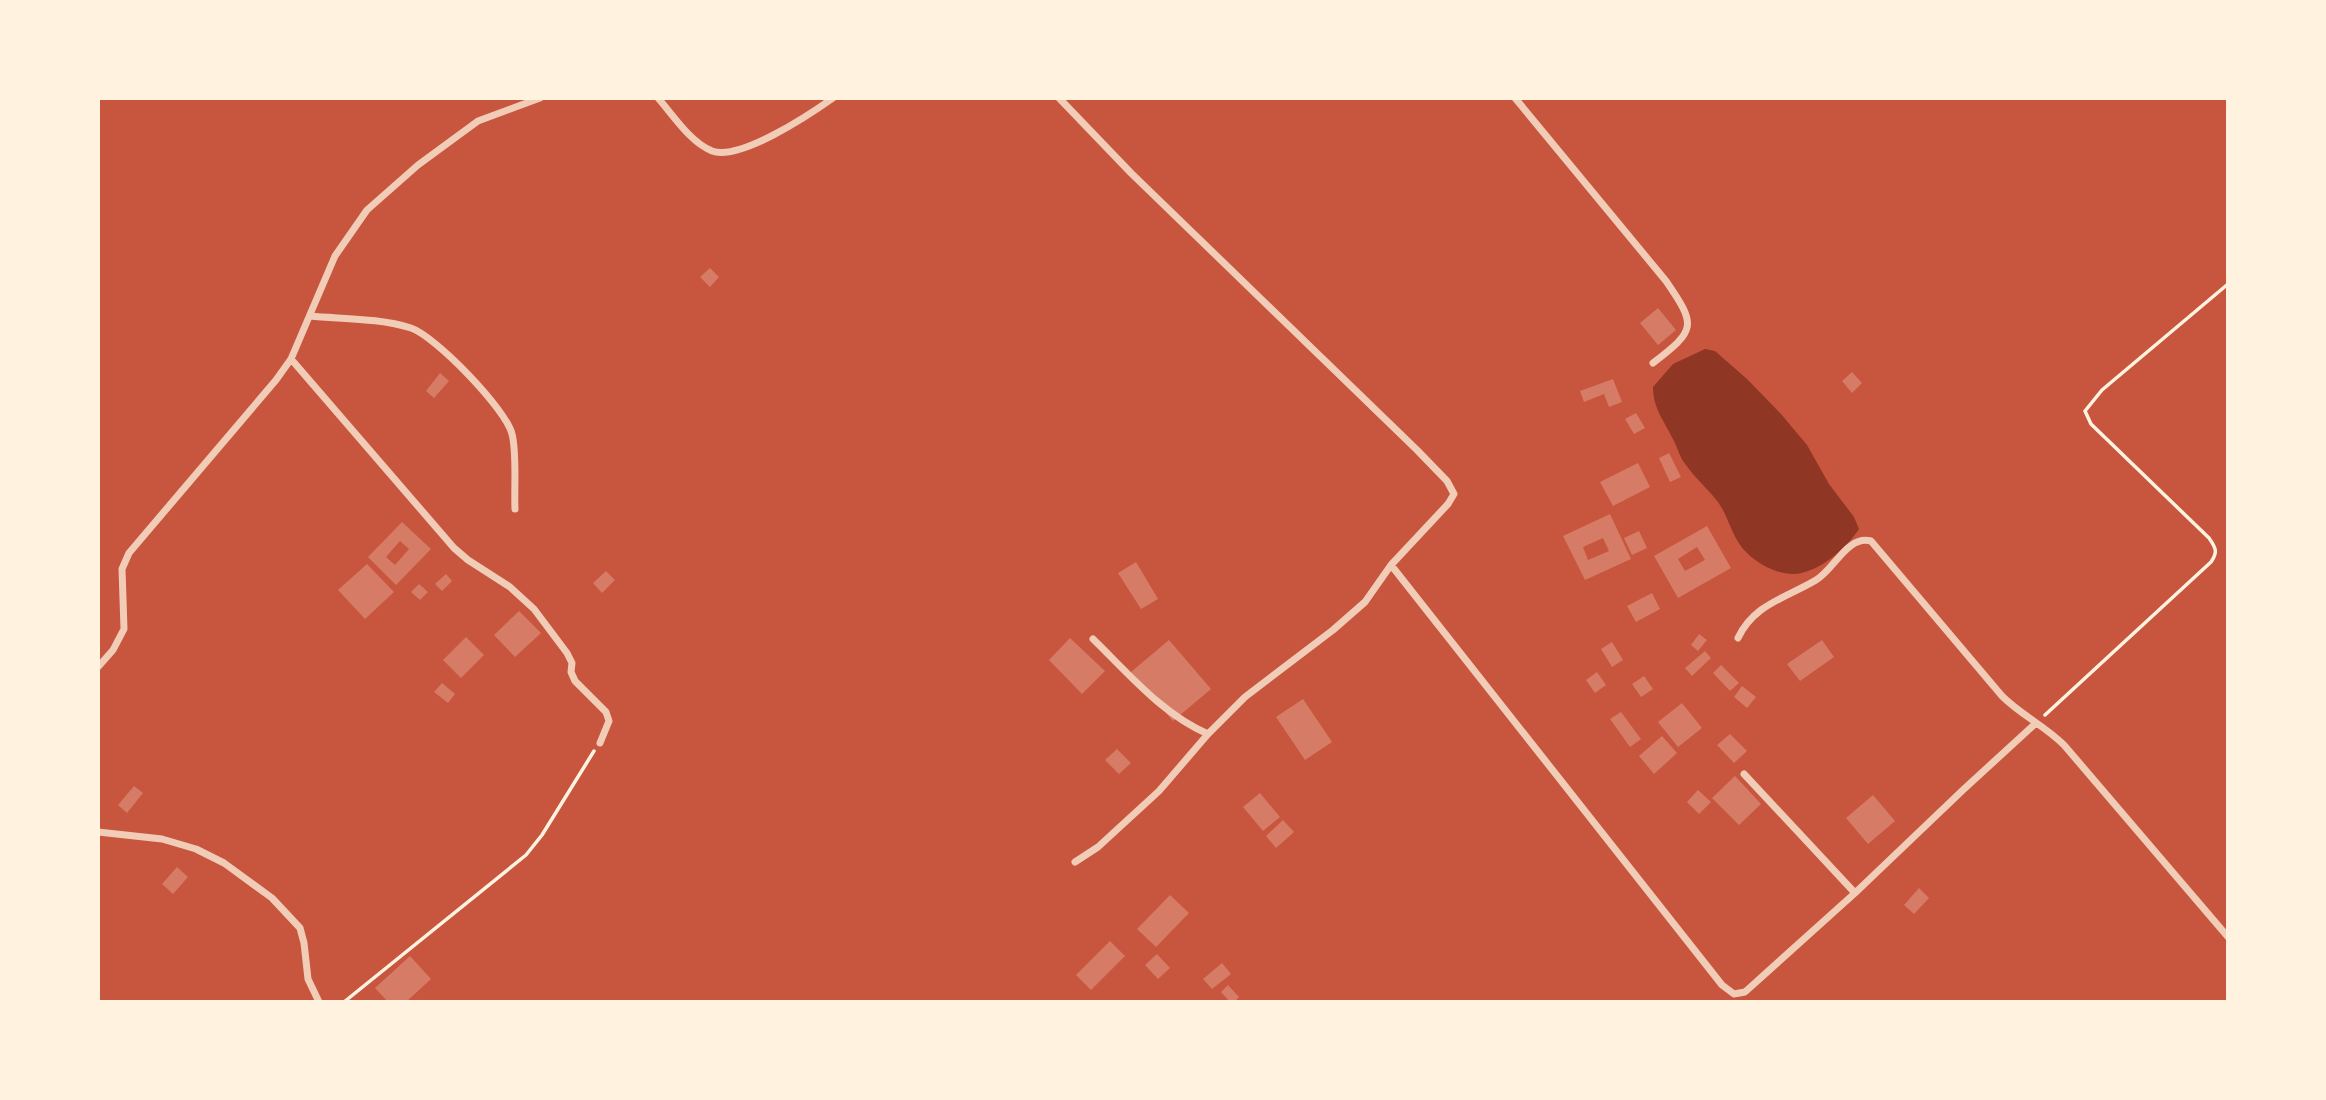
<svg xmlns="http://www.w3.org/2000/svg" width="2326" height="1100" viewBox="0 0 2326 1100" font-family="Figtree,sans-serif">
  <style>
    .water { fill: #8f3625 }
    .building { fill: #d67c66; fill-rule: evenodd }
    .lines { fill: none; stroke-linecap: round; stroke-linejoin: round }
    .path { stroke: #fff3e0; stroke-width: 3.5 }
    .minor { stroke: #f1ccb7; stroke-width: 7 }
  </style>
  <rect width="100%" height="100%" fill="#c8553d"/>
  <path class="water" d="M1705,349L1715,351L1747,379L1781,414L1807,445L1829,484L1854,517L1859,529C1846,549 1819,572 1795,574C1778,575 1758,564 1747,553C1732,539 1729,517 1718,502C1708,489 1695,478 1686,465C1680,458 1678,449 1674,441C1665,422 1653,409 1653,387L1673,364Z"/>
  <path class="building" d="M710,268L719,277L710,287L700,277Z
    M1658,308L1676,330L1658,345L1640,323Z
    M1852,372L1862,383L1852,393L1842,381Z
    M440,373L449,381L434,398L426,391Z
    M1613,379L1622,402L1609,407L1604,394L1584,402L1580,391Z
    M1636,413L1645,428L1634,434L1625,419Z
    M1669,453L1681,477L1670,482L1659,458Z
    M1638,463L1650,487L1613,506L1600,482Z
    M1610,514L1631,559L1585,580L1563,536ZM1603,538L1609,551L1588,560L1583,547Z
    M402,522L431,549L396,585L368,557ZM400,541L409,549L395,565L386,557Z
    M1707,526L1731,568L1678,598L1654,556ZM1697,547L1705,560L1685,571L1678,559Z
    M1639,531L1647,548L1632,555L1624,538Z
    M1136,562L1158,599L1141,609L1118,573Z
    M367,564L394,592L365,619L338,590Z
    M606,571L615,580L602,593L593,583Z
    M446,574L452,581L442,591L435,584Z
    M419,584L428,592L420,600L411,592Z
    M1652,593L1660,609L1636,622L1627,606Z
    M519,611L541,633L515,657L494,635Z
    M1699,634L1707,640L1698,651L1691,645Z
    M466,637L484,655L461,678L443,660Z
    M1070,638L1105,671L1082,694L1049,660Z
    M1169,640L1211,689L1173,721L1131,672Z
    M1822,640L1834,657L1800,681L1787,664Z
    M1612,642L1623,660L1612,667L1601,649Z
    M1705,651L1711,658L1692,676L1685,668Z
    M1721,665L1739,683L1730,691L1713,673Z
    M1597,672L1606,685L1595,693L1586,680Z
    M1644,676L1653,689L1641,697L1632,684Z
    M442,683L455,694L448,703L434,692Z
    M1742,686L1756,697L1747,708L1734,697Z
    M1303,699L1332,742L1305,760L1276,717Z
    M1682,703L1702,728L1678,747L1658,722Z
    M1621,712L1641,739L1630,747L1610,719Z
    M1730,734L1747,751L1734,763L1717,745Z
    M1662,736L1677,753L1654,774L1639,756Z
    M1117,749L1131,763L1119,774L1105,760Z
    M1735,776L1761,804L1739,825L1712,798Z
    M134,786L143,793L127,813L118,805Z
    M1698,790L1711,802L1699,814L1687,802Z
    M1260,793L1280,817L1263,831L1243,807Z
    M1873,795L1895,821L1868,844L1846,818Z
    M1283,820L1294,832L1276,848L1266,836Z
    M177,867L188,877L173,894L162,884Z
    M1919,888L1929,898L1914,914L1904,905Z
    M1170,895L1189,913L1156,947L1137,929Z
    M1110,941L1125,956L1091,990L1076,975Z
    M1157,954L1170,968L1158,979L1145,965Z
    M410,956L431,979L406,1002H388L375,988Z
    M1222,963L1231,974L1212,989L1203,979Z
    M1228,985L1239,997L1234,1002H1230L1221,992Z"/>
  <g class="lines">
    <path class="path" d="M2045,715L2211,562C2218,552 2216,548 2209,538L2091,424L2085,411L2102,390L2228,284
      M344,1002L526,855L542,835L594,751"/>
    <path class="minor" d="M658,98C673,115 690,142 712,151C740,161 809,115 833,98
      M1059,98L1131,173L1417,450L1447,481L1454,494L1448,504L1391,565L1365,602L1333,630L1245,697L1208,734L1159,791L1098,847L1075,862
      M1515,98L1666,281C1697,326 1696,330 1653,363
      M310,316C342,319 380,318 411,328C435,336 506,409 512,434C517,453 514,489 515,509
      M291,359L454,548L468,560L510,587L534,609L567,653L572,663L571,672L575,681L606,712L609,721L600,743
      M1391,565L1722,985L1734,994L1745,992L1855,893L1964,789L2036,723
      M1738,638C1754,604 1786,598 1816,580C1834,570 1847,535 1871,541L2002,696C2021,715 2045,726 2064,745L2228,937
      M1093,639C1129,674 1162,714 1208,734
      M98,667L113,650L124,629L122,569L129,553L276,380L291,359L335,256L367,210L418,165L478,121L540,98
      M1744,774L1855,893
      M98,832L162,839L196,849L224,863L272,898L300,928L304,943L308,979L319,1002"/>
  </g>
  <rect width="2326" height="1100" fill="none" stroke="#fff3e0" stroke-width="200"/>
</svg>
